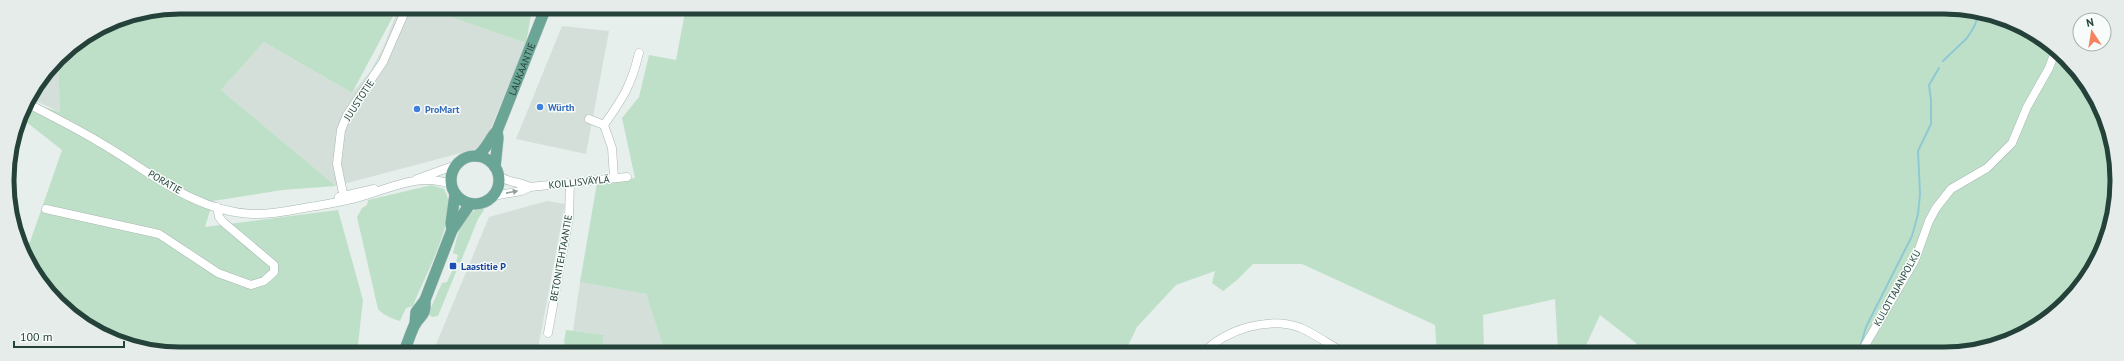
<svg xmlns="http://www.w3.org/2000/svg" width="2124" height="361" viewBox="0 0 2124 361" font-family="'PT Sans',sans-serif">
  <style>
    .built { fill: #d4dfda }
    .green { fill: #bfe0c8 }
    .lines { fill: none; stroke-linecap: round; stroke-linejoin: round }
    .stream { stroke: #8ec9d4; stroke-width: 2 }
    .minor-casing { stroke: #a8b8b2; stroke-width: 9 }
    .major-casing { stroke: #c2cac8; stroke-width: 12 }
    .minor { stroke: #fff; stroke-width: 8 }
    .major { stroke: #6aa596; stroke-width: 11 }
    .oneway { fill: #92a09c }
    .shop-dot { fill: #3f7fe0; stroke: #f7fbf9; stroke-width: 1.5 }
    .transit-dot { fill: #1a4fb4; stroke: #f7fbf9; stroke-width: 1.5 }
    .labels { text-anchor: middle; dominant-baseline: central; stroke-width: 3; stroke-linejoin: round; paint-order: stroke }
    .street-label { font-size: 10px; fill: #24423a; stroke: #f7fbf9 }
    .shop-label { font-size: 10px; font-weight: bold; fill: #366cbe; stroke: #f7fbf9; text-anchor: start }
    .transit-label { font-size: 10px; font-weight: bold; fill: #164399; stroke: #f7fbf9; text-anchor: start }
    .rim { fill: none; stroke: #24423a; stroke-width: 5 }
  </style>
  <rect width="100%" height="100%" fill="#e6efeb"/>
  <path class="built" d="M399,7H422L526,43L486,140L476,149L336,186L221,90L264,42L352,93L370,72L383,48Z
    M511,7H534L531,15Z
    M562,26L609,31L586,154L516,139Z
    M58,58L60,112L31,99Z
    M547,201L565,204L537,354H432L489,217Z
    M580,282L646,294L663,346L661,354H601L604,335L573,331Z"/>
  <path class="green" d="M181,7H398L352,93L264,42L221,90L336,186L282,190L213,201L205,227L338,210L363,300L357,354H169L104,336L50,295L19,240L30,242L62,150L20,117L28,102L60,112L58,58L114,20Z
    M422,7H511L531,15L526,43Z
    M686,7H1955L2020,25L2074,66L2108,125L2117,192L2104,247L2066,303L2020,336L1955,354H1642L1636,343L1600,315L1582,354L1558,350L1555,299L1483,315L1484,354H1437L1435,325L1302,264H1253L1237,280L1223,291L1212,283L1215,271L1176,285L1137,327L1124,354H661L663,346L646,294L580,282L597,183L635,178L622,118L639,97L649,55L676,60Z
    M432,185L444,189C447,195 449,200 449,207C447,236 424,278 413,306L406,308L400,321C393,319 383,315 378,309L357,217L362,208L367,205L368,200Z
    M483,208L484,210L478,219L461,261L459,263L456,262L458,255L453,253C458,235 461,211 483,208Z
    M455,265L458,267L438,316L432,317L428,314L442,283L447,282Z
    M566,330L604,335L601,354H569L564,342Z"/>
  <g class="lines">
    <path class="stream" d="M1943,61L1967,38L1974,27L1979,14
      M1860,347L1866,327L1912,236L1918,214L1920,194L1918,151L1931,124V100L1929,85L1939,68"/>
    <g class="minor-casing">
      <path id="minor" d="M27,103C51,116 76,128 99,142C148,170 194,212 253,214C275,215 295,209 316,206C332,203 348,201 363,196C393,187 419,173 451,184
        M589,119L604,125L612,148L614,178
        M604,125C623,98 631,86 639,53
        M499,176C509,183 520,182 530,187
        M417,179L456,165
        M493,196L521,191L530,187L627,177
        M339,197L374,189
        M344,198L337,164L341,130L347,115L383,62L407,7
        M46,209L159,234L218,273L251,285L264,281L274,272V265L223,222L219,217L217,207
        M548,333L569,217L570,183
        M1202,354C1226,329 1268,316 1301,328C1317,335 1331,346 1346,354
        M1543,354H1558
        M1860,354L1915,260L1929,221L1936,208L1951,189L1987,168L2012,143L2027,107L2049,68L2055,52"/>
    </g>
    <g class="major-casing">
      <g id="major">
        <circle cx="475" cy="180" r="24"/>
        <path id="s1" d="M477,156C487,149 489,139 497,131L546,7"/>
        <path d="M495,167L498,138L497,131"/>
        <path d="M452,230L451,223L455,194"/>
        <path d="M415,324L416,312L425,300"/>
        <path d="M403,354C407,345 410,335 414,326C420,314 426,318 425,300L452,230L470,204"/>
      </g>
    </g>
    <use href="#minor" class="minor"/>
    <use href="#major" class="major"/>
  </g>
  <defs><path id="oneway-solid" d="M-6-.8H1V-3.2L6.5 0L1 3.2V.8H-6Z"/></defs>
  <use class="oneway" href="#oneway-solid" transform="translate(512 192) rotate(-11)"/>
  <g class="shop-dot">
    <circle cx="540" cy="107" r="4"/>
    <circle cx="417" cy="109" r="4"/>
  </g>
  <rect class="transit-dot" x="449" y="262" width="8" height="8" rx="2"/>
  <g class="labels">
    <g class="street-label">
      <text stroke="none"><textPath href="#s1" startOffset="99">LAUKAANTIE</textPath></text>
      <text transform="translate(359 100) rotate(-57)">JUUSTOTIE</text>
      <text transform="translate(165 182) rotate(30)">PORATIE</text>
      <text transform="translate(579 182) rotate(-6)">KOILLISVÄYLÄ</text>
      <text transform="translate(561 258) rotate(-80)">BETONITEHTAANTIE</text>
      <text transform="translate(1897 288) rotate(-61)">KULOTTAJANPOLKU</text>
    </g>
    <g class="shop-label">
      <text x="548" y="107">Würth</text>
      <text x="425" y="109">ProMart</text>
    </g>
    <g class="transit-label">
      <text x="461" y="266">Laastitie P</text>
    </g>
  </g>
  <path d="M0 0H2124V361H0ZM180 14H1944A166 166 0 0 1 2110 180V181A166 166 0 0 1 1944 347H180A166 166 0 0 1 14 181V180A166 166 0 0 1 180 14Z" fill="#e6ecea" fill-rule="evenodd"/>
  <path class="rim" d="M180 14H1944A166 166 0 0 1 2110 180V181A166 166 0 0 1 1944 347H180A166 166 0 0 1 14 181V180A166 166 0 0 1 180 14Z"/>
  <g transform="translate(2092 32) rotate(348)"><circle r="19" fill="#f7fbf9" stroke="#a3b1ad"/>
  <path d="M0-3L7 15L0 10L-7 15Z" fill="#f4845f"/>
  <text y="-6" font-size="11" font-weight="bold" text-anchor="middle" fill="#24423a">N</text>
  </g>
  <path d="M14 341v6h110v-6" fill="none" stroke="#24423a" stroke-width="2"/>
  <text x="20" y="341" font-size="12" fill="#24423a" stroke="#f7fbf9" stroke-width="3" paint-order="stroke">100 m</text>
</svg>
